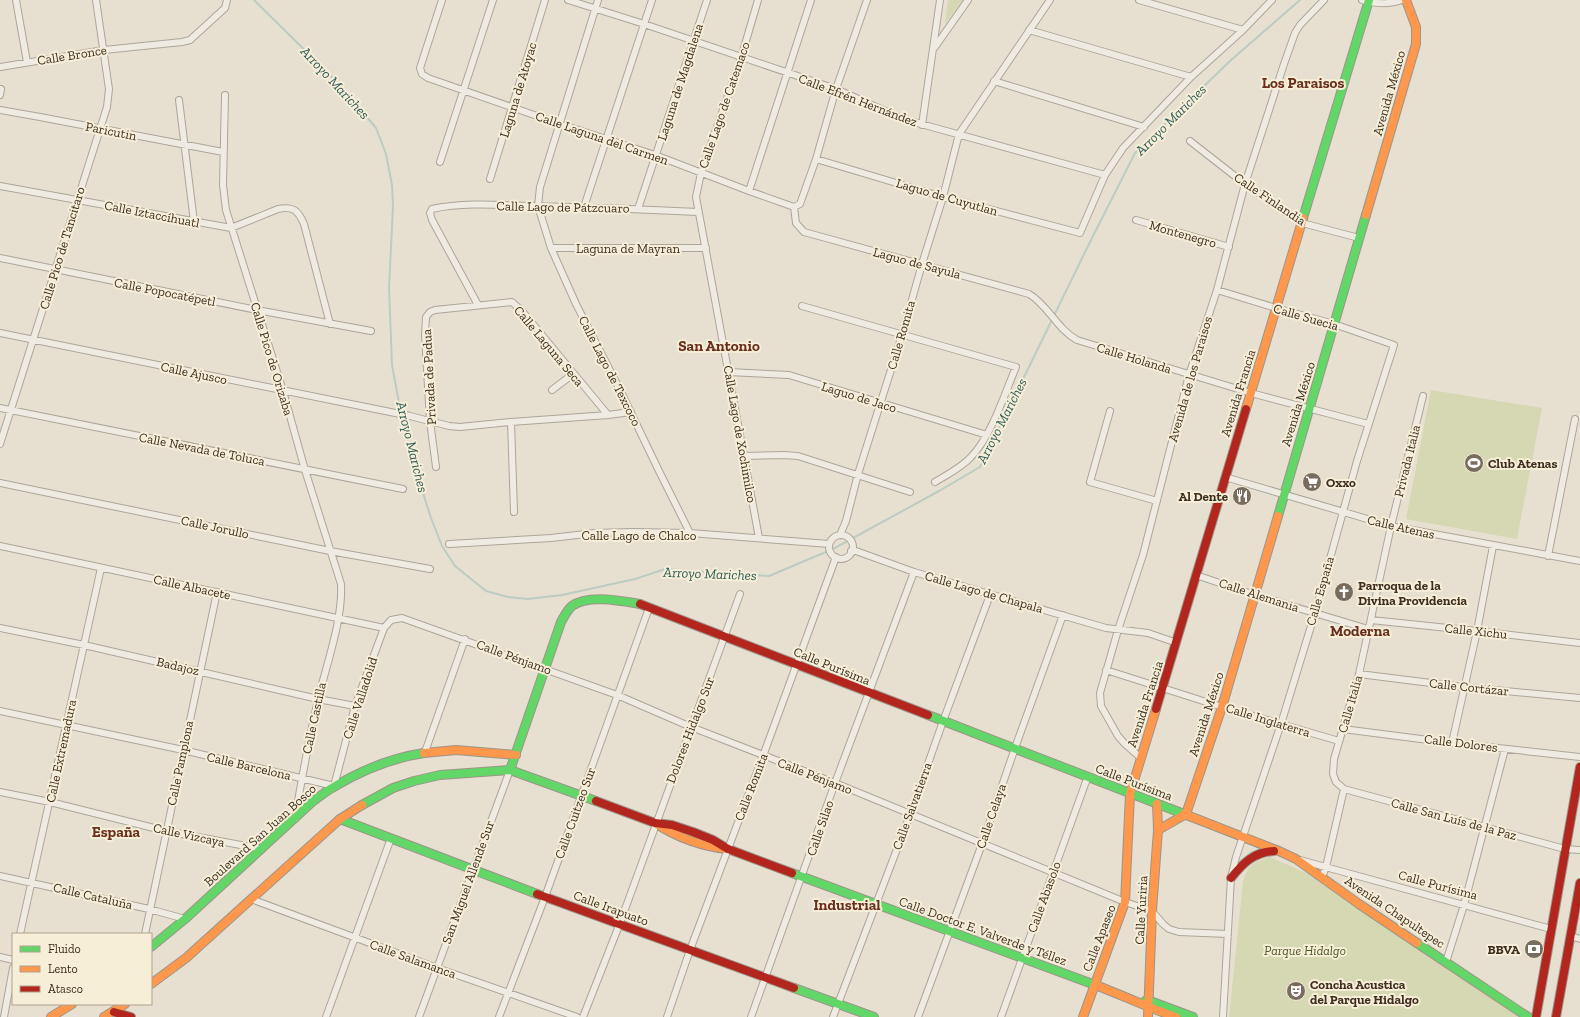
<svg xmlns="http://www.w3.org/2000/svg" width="1580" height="1017" viewBox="0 0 1580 1017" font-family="'Zilla Slab',serif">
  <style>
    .green { fill: #d6d7b3 }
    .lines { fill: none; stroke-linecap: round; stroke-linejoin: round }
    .stream { stroke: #bcccc2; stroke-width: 2 }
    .street-casing { stroke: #ada599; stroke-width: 8 }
    .fast-casing { stroke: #9c958a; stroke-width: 10 }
    .slow-casing { stroke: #9c958a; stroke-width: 10 }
    .jam-casing { stroke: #9c958a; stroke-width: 10 }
    .street { stroke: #efebe3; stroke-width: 6 }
    .fast { stroke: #63d668; stroke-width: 8 }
    .slow { stroke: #ff974d; stroke-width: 8 }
    .jam { stroke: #b3261e; stroke-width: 8 }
    .labels { text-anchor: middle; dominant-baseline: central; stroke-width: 4; stroke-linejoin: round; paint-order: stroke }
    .street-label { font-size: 13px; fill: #3d2e20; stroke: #f7eed8 }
    .poi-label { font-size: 13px; font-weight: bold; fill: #3d2e20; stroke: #f7eed8; text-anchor: start }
    .park-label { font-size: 13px; font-style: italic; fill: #4d5a26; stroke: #f7eed8 }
    .water-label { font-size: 14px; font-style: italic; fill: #2f5d5a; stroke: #f7eed8 }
    .quarter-label { font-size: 15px; font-weight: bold; fill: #6b2e1e; stroke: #f7eed8 }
  </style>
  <rect width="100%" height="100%" fill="#e7e0d1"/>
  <path class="green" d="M948,0H963L945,24Z
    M1431,390L1542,408L1517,539L1406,519Z
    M1270,857L1313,876L1359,904L1520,1017H1229L1243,882C1249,864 1252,863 1270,857Z"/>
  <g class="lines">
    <path class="stream" d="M254,0L342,87L376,128L386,154L392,185L393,206L389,288L392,365L402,419L410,452L431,518L442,546L455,566L486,591L508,597L528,599L562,595L635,579L665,569L769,576L833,549L939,491L980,467L1090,242L1135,153L1230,61L1300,0"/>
    <g class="street-casing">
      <path id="street" d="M16,0L27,62
        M442,0L420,68L422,74L428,78L560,124L655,155L749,191L794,207
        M568,0L644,24L836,89L903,119L1105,175
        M598,0L540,187L538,206L551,248L576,304L619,388L659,471L690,533
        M758,0L741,58L701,173L696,197L759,538
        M1139,0L1243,30
        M1362,0C1376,4 1388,5 1402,0
        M1029,30L1191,77
        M935,47L968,0
        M0,67L104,50L182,42L190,40L225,8L227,0
        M994,81L1144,127
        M0,95L1,89
        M225,95L223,185L226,210L283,391L305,470L341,584C343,617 328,660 320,692C310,734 302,776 295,819
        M179,100L194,222
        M0,110L40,117L223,152
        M922,125L940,0
        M1190,141L1245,184L1302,223L1359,238
        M816,159L943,197L1080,233L1105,175L1123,148L1191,77L1243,30L1272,0
        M440,162L493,0
        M490,179L545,0
        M0,186L231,228L278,209C293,206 298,210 304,224L330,324
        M749,191L811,0
        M584,207L652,0
        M794,207L796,223L804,232L1029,294C1048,305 1057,329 1077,340L1251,393L1368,424
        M794,207L800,204L816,159L836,89L867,0
        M638,209L707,0
        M1136,220L1229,247
        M551,248H706
        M0,258L257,310L371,331
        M1217,290L1276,308L1334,324L1394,345L1357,461L1315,613L1281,724L1236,857L1231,878L1223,1017
        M478,305L432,220L430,213L432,209C464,202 500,205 533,206C588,207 643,209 698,212
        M802,306L1016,367C1005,393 991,437 971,457C961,468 948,474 935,482
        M0,333L410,416L449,426L460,427L511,422L608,415L631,412
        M729,372L789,375L987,435
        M552,390L573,374
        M1423,396L1391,526L1359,674L1334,759L1333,774L1336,782L1344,789L1565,849L1580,850
        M0,408L403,489
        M1110,411L1090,482L1157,501
        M511,422L514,512
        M0,444L107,107L109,89L96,0
        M744,456L784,455L798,456L910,492
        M436,467L430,421L425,335L426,317L430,312L435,310L512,302L522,311L608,415
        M1225,477L1391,526L1580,561
        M0,483L330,551L430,569
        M840,535L846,521L858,474L902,335L922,264L943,197L959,134L1050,0
        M829 547a12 12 0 1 1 24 0a12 12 0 1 1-24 0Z
        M449,544L551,538L594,533L632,532L690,533L829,544
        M0,546L384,628
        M851,551H856L914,572L1106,628L1148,633L1177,643
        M1548,556L1575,419
        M1196,575L1255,595L1368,629
        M1371,620L1477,631L1580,643
        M0,628L84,645L318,699L355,706
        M1106,670L1222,707L1339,741
        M1359,674L1463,687L1580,698
        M0,711L183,750L334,786L355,706L384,628L391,620L402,618L617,695L691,727L835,783L1125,902L1152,911L1163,924L1169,929L1179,932L1228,934
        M1343,729L1452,743L1580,757
        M1452,743L1477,631L1493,546
        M425,752L465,639
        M1141,758L1125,744L1118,736L1101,706L1100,693L1118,630L1143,555L1189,375L1217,290L1245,184L1284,64L1295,33L1300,25L1324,0
        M0,792L50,802L166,831L262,849
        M1300,860L1551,929
        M0,876L149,909L185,919
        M1322,877L1326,867L1344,789
        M251,899L437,968L577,1017
        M20,934L101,568
        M145,934L217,592
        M1570,936L1580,939
        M0,957L13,960
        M1446,962L1464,905L1505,749
        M4,1017L13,968
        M326,1017L391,838
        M419,1017L510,770
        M499,1017L545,897L649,608
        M583,1017L620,923L740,594
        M667,1017L690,950L763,756L836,557
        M751,1017L835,783L914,572
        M833,1017L910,815L942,724L990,595
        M918,1017L982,844L1015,748L1063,615
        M1001,1017L1088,776"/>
    </g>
    <g class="fast-casing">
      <path id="fast" d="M1303,218L1369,0
        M1278,516L1366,215
        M928,715L1184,814
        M510,770L561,622C564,617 567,610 572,606C588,594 622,601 640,604
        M362,805L393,788L414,781L440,775L510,770L596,801
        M340,819L537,894
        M792,873L1098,986
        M1417,943L1528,1017
        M151,947L185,919L312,802C319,797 325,792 332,788C360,771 391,758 424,753
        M794,988L874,1017
        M1145,1001H1150L1193,1017"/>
    </g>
    <g class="slow-casing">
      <path id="slow" d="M1366,215L1416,44V27L1406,0
        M1246,409L1303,218
        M424,753L456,750L516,755
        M1184,814L1279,851L1296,859L1359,904L1417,943
        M655,823C676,837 703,847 728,849
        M1158,830L1186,814L1222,707L1278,516
        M151,984L186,958L340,819L362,805
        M1098,986C1124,996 1149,1008 1176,1017
        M51,1017L72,1004
        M104,1017L125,1004
        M1083,1017L1125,902L1130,794L1156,709
        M1148,1017L1152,911L1158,830L1157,804"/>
    </g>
    <g class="jam-casing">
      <path id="jam" d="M640,604L928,715
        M1156,709L1246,409
        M596,801L655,823L672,825L693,832L713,840L728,849L792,873
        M1231,878C1243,863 1254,852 1274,851
        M537,894L794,988
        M114,1012L131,1017
        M1536,1017L1580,767
        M1556,1017L1580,883"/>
    </g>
    <use href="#street" class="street"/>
    <use href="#fast" class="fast"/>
    <use href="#slow" class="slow"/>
    <use href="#jam" class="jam"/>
  </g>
  <defs>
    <g id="stadium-disc" transform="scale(1)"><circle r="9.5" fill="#786c5e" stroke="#f7eed8"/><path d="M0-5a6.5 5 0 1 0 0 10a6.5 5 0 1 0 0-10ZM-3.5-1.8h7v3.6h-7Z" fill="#fff"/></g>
    <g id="supermarket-disc" transform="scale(1)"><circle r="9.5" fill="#786c5e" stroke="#f7eed8"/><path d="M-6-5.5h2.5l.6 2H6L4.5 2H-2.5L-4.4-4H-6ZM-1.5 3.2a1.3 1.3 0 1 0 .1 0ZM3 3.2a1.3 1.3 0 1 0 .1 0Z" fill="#fff"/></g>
    <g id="restaurant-disc" transform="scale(1)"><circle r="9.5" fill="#786c5e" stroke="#f7eed8"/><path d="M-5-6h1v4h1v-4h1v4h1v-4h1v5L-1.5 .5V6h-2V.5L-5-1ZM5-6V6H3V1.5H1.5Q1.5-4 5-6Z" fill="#fff"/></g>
    <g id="church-disc" transform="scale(1)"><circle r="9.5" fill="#786c5e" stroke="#f7eed8"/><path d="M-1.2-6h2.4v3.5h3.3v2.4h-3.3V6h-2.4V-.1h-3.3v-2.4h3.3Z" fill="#fff"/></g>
    <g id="bank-disc" transform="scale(1)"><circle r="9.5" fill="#786c5e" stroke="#f7eed8"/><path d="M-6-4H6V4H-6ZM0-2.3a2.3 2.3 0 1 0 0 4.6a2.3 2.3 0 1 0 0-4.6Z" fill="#fff"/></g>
    <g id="theatre-disc" transform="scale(1)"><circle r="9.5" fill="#786c5e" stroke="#f7eed8"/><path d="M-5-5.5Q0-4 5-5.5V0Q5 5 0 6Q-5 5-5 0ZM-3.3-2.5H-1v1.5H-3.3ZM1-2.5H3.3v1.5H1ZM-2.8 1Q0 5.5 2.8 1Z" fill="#fff"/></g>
  </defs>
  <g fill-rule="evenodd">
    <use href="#stadium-disc" x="1474" y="463"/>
    <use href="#supermarket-disc" x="1312" y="482"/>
    <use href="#restaurant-disc" x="1242" y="496"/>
    <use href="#church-disc" x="1344" y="592"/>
    <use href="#bank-disc" x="1534" y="949"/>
    <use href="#theatre-disc" x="1296" y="991"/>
  </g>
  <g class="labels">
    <g class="street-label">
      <text transform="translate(72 55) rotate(-9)">Calle Bronce</text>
      <text transform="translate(680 82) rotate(-72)">Laguna de Magdalena</text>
      <text transform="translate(518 90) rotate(-73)">Laguna de Atoyac</text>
      <text transform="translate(1389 93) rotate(-74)">Avenida México</text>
      <text transform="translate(858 100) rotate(21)">Calle Efrén Hernández</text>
      <text transform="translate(724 105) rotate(-71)">Calle Lago de Catemaco</text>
      <text transform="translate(111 131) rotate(11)">Paricutin</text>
      <text transform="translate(602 138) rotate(19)">Calle Laguna del Carmen</text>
      <text transform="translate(947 197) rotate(16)">Laguo de Cuyutlan</text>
      <text transform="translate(1270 199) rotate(34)">Calle Finlandia</text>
      <text transform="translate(563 207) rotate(1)">Calle Lago de Pátzcuaro</text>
      <text transform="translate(152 214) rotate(11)">Calle Iztaccíhuatl</text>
      <text transform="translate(1183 234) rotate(16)">Montenegro</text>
      <text transform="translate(62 248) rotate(-73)">Calle Pico de Tancitaro</text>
      <text x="628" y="248">Laguna de Mayran</text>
      <text transform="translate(917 263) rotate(15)">Laguo de Sayula</text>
      <text transform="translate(165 292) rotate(11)">Calle Popocatépetl</text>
      <text transform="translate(1306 317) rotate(16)">Calle Suecia</text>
      <text transform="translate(901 335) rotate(-74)">Calle Romita</text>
      <text transform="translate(549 346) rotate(50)">Calle Laguna Seca</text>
      <text transform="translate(1134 358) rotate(17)">Calle Holanda</text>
      <text transform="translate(272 359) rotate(73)">Calle Pico de Orizaba</text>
      <text transform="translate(610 371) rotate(63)">Calle Lago de Texcoco</text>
      <text transform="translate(194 373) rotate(12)">Calle Ajusco</text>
      <text transform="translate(429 377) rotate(-93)">Privada de Padua</text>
      <text transform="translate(1190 379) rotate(-74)">Avenida de los Paraisos</text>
      <text transform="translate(1238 393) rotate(-73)">Avenida Francia</text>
      <text transform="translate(859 397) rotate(17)">Laguo de Jaco</text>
      <text transform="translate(1298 404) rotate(-73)">Avenida México</text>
      <text transform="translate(740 434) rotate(80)">Calle Lago de Xochimilco</text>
      <text transform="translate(202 449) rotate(11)">Calle Nevada de Toluca</text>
      <text transform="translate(1407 461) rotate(-76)">Privada Italia</text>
      <text transform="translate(215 527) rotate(12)">Calle Jorullo</text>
      <text transform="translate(1401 527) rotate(13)">Calle Atenas</text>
      <text x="639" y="535">Calle Lago de Chalco</text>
      <text transform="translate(192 587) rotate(12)">Calle Albacete</text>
      <text transform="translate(1320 591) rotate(-74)">Calle España</text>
      <text transform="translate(984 592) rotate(16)">Calle Lago de Chapala</text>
      <text transform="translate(1259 595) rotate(18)">Calle Alemania</text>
      <text transform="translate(1476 631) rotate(6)">Calle Xichu</text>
      <text transform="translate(514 657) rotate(20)">Calle Pénjamo</text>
      <text transform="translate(178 666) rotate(13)">Badajoz</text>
      <text transform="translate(832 666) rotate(22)">Calle Purísima</text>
      <text transform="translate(1469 687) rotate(6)">Calle Cortázar</text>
      <text transform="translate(360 698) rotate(-72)">Calle Valladolid</text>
      <text transform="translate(1145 704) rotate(-72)">Avenida Francia</text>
      <text transform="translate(1350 704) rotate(-74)">Calle Italia</text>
      <text transform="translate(1206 714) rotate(-72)">Avenida México</text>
      <text transform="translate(314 718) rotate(-78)">Calle Castilla</text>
      <text transform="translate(1268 720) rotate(17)">Calle Inglaterra</text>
      <text transform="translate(690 730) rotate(-69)">Dolores Hidalgo Sur</text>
      <text transform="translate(1461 743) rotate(7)">Calle Dolores</text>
      <text transform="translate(61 751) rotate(-78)">Calle Extremadura</text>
      <text transform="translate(180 763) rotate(-78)">Calle Pamplona</text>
      <text transform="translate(249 766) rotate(13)">Calle Barcelona</text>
      <text transform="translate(815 776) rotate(21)">Calle Pénjamo</text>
      <text transform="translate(1134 782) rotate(21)">Calle Purísima</text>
      <text transform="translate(751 787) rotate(-69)">Calle Romita</text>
      <text transform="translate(912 806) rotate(-70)">Calle Salvatierra</text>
      <text transform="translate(575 813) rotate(-70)">Calle Cuitzeo Sur</text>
      <text transform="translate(991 816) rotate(-71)">Calle Celaya</text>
      <text transform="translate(1454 819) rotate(15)">Calle San Luís de la Paz</text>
      <text transform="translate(820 828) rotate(-71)">Calle Silao</text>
      <text transform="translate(189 835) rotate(12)">Calle Vizcaya</text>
      <text transform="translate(260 835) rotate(-42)">Boulevard San Juan Bosco</text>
      <text transform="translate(468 882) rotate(-70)">San Miguel Allende Sur</text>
      <text transform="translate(1438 885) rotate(15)">Calle Purísima</text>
      <text transform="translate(93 896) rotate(13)">Calle Cataluña</text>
      <text transform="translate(1044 897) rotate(-70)">Calle Abasolo</text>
      <text transform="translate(611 908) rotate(20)">Calle Irapuato</text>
      <text transform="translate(1141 910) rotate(-87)">Calle Yuriria</text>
      <text transform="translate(1395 912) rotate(34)">Avenida Chapultepec</text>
      <text transform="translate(983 931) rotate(20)">Calle Doctor E. Valverde y Téllez</text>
      <text transform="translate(1099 938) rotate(-69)">Calle Apaseo</text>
      <text transform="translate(413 959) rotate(20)">Calle Salamanca</text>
    </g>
    <g class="poi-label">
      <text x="1488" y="463">Club Atenas</text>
      <text x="1326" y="482">Oxxo</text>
      <text x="1228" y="496" text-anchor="end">Al Dente</text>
      <text x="1358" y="585">Parroqua de la<tspan x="1358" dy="15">Divina Providencia</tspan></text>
      <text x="1520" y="949" text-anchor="end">BBVA</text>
      <text x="1310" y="984">Concha Acustica<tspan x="1310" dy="15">del Parque Hidalgo</tspan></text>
    </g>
    <g class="park-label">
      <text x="1305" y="950">Parque Hidalgo</text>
    </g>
    <g class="water-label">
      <text transform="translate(335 83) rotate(47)">Arroyo Mariches</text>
      <text transform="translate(1171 120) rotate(-45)">Arroyo Mariches</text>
      <text transform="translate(1002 421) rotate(-63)">Arroyo Mariches</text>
      <text transform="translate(412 447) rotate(76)">Arroyo Mariches</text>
      <text transform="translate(710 574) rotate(2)">Arroyo Mariches</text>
    </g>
    <g class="quarter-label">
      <text x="1303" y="83">Los Paraisos</text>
      <text x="719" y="346">San Antonio</text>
      <text x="1360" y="631">Moderna</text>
      <text x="116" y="832">España</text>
      <text x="847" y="905">Industrial</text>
    </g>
  </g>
  <rect x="12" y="933" width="140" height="72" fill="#f7eed8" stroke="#ada18e"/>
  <rect x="20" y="946" width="20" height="6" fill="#63d668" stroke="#ada18e"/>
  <text x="48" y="953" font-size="12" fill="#3d2e20">Fluido</text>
  <rect x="20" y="966" width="20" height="6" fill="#ff974d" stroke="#ada18e"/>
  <text x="48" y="973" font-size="12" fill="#3d2e20">Lento</text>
  <rect x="20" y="986" width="20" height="6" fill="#b3261e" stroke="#ada18e"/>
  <text x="48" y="993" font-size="12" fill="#3d2e20">Atasco</text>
</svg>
